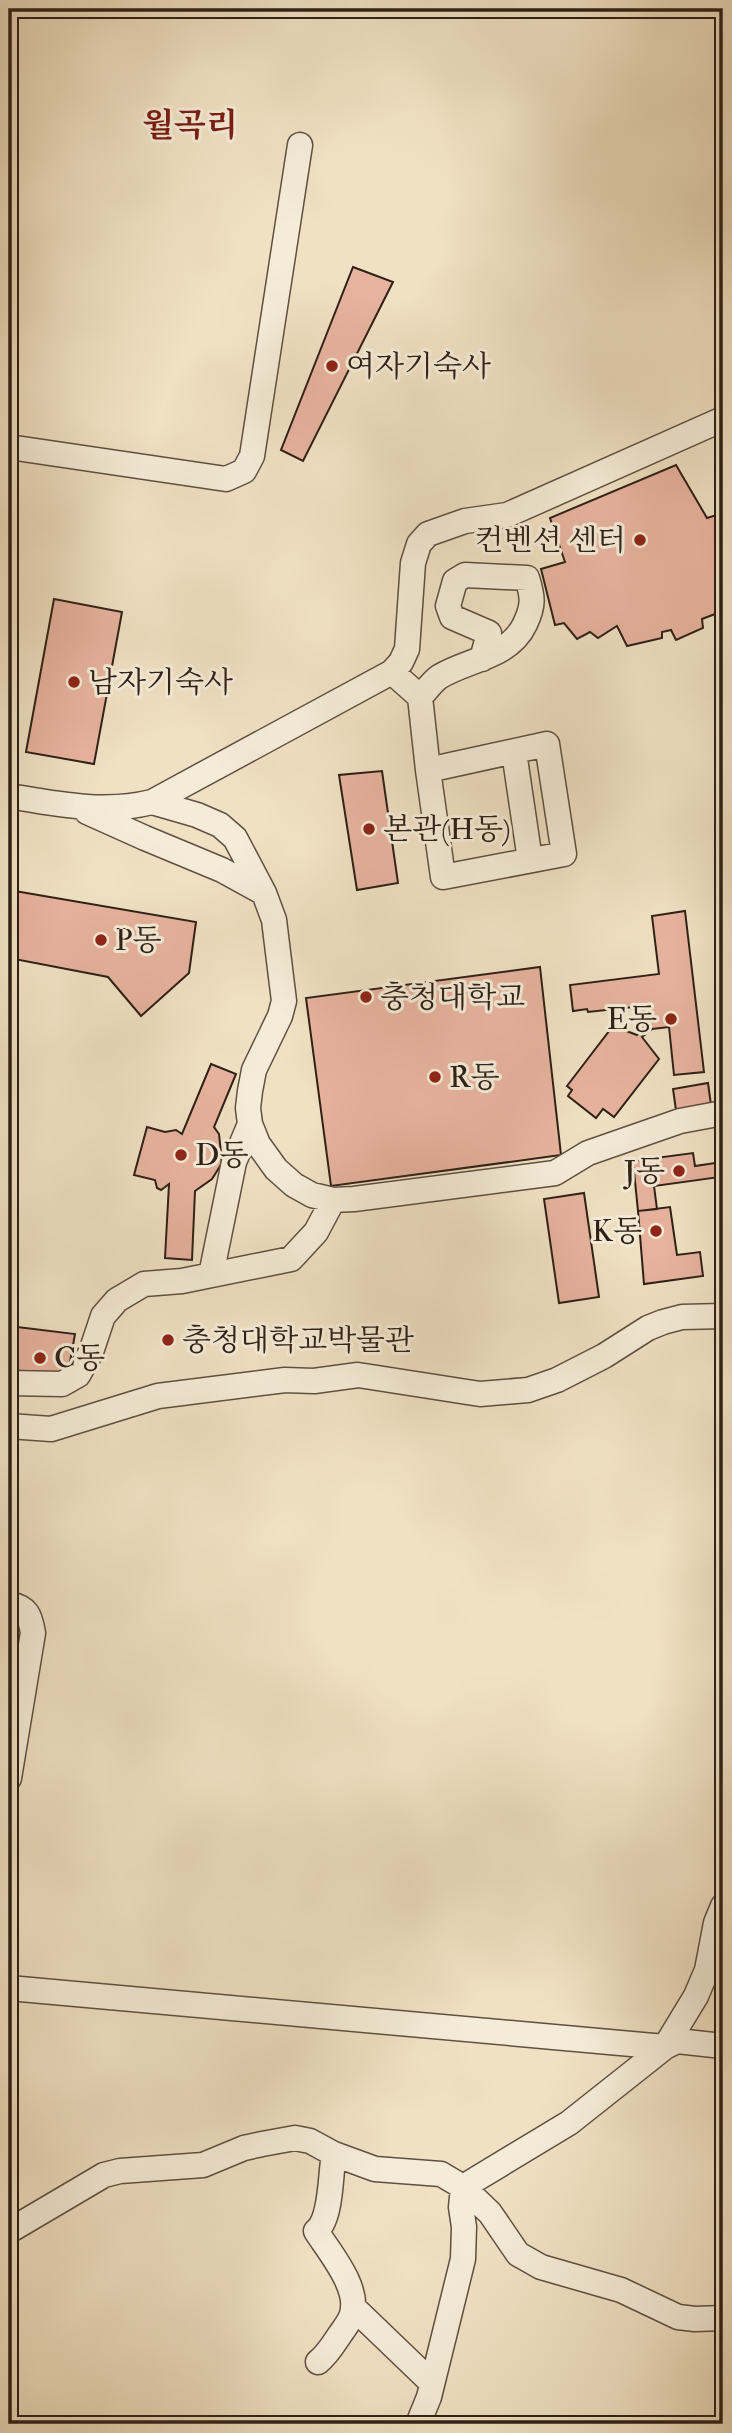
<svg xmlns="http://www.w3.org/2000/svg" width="732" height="2433" viewBox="0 0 732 2433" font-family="'IM FELL Double Pica','Noto Serif KR',serif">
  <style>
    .building { fill: #e7b39e; stroke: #2e2017; stroke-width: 2 }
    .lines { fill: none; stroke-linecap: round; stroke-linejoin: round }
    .minor-casing { stroke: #5e5042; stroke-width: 27 }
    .minor { stroke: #f5ecd8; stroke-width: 24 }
    .poi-dot { fill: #8f2418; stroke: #f5ecd8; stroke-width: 2.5 }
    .labels { text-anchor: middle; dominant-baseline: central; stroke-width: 6; stroke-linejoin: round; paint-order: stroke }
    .poi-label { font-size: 30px; fill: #2e2017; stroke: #f5ecd8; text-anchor: start }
    .quarter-label { font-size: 33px; font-weight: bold; fill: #7a1f14; stroke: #f5ecd8 }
  </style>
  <rect width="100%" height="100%" fill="#f0e1c3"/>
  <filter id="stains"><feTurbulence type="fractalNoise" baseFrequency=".00286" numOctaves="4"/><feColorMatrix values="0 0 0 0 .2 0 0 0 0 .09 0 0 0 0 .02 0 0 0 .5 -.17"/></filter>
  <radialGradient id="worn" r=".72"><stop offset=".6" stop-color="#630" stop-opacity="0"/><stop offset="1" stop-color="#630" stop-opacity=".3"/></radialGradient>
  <path class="building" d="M353,267L393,282L303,461L281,450Z
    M676,465L707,518L723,513V611L702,619L703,628L676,640L671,630L662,632V638L627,646L617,626L598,638L590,632L577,639L564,623L555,625L541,569L565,562L550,518Z
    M54,599L122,612L94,764L26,752Z
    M382,771L398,883L357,890L339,775Z
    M9,890L196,922L189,973L141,1016L108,977L9,958Z
    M685,911L704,1072L674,1075L669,1027L652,1029L642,1037L659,1059L614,1117L603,1109L596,1118L568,1096L572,1090L567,1086L613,1026L637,1035L645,1026L643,1006L588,1012L587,1009L573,1011L570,985L659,974L652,916Z
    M540,967L561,1155L331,1186L306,998Z
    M211,1064L236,1074L214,1127L219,1134L222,1163L212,1179L195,1191L192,1260L165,1258L169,1184L161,1190L157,1188L155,1180L134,1175L147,1127L165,1132L176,1130L182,1134Z
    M708,1083L711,1105L676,1110L673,1089Z
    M718,1136H723V1199L719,1177L654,1186L657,1209L638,1211L633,1161L693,1153L695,1166L722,1162Z
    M584,1193L599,1297L559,1303L544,1199Z
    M670,1207L677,1255L700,1252L703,1276L644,1284L638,1211Z
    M9,1326L75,1334L65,1390L9,1382Z"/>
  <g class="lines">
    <g class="minor-casing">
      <path id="minor" d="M9,447L226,479L244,471L252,456L300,145
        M392,672L420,697L428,770L547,744L564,854L443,877L428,770
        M420,697C426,691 432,682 439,677C468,659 509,658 525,624C534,605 533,597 527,578L465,575L455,581L448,606L452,617L489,633L482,659
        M514,752L530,860
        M9,796C57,804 104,814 152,802L392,672L401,662L407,649L413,563L419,544L428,534L465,521L507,515L723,419
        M152,802L197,815L220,825L235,838L264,893L274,920L284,1001L280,1016L254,1070L250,1091L248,1108L250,1124L258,1144L276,1169L294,1185L312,1195L333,1200L354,1199L555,1173L588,1153L680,1121L723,1113
        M87,812L145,838L222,870L264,893
        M211,1275L234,1162L250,1124
        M9,1383L62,1384L78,1375L91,1352L103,1316L117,1300L144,1284L182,1281L291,1259L316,1232L333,1200
        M9,1426L51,1429L158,1396L285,1380L314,1381L358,1375L480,1394L528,1390L557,1380L604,1356L648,1328L663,1322L682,1317L723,1316
        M9,1604C27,1607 30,1615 33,1633L9,1778
        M9,1988L665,2047L677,2041L723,2046
        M9,2231L104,2175L120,2171L203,2165L244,2148L262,2144L295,2138L310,2141L334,2154L375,2169L441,2174L463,2187L490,2213L518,2254L541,2267L621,2290L678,2317L695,2319L723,2318
        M353,2307L431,2382
        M318,2362C327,2355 333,2345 339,2336C343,2330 348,2324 351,2317C362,2290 330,2253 316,2231C332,2219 330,2174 334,2154
        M418,2424L429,2397L463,2259L464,2227L461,2207L463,2187L569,2123L665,2047L696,1996L707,1970L716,1923L723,1906"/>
    </g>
    <use href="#minor" class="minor"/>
  </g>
  <g class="poi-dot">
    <circle cx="332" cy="366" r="7"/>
    <circle cx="640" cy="540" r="7"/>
    <circle cx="74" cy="682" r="7"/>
    <circle cx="369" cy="829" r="7"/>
    <circle cx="101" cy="940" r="7"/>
    <circle cx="366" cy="997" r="7"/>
    <circle cx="671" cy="1019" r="7"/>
    <circle cx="435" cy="1077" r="7"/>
    <circle cx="181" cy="1155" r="7"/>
    <circle cx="679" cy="1171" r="7"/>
    <circle cx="656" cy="1231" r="7"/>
    <circle cx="168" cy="1340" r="7"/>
    <circle cx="40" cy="1358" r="7"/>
  </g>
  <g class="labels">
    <g class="poi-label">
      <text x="346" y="366">여자기숙사</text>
      <text x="626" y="540" text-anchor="end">컨벤션 센터</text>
      <text x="88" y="682">남자기숙사</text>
      <text x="383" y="829">본관(H동)</text>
      <text x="115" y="940">P동</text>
      <text x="380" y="997">충청대학교</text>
      <text x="657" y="1019" text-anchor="end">E동</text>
      <text x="449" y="1077">R동</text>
      <text x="195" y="1155">D동</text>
      <text x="665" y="1171" text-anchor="end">J동</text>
      <text x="642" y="1231" text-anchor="end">K동</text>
      <text x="182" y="1340">충청대학교박물관</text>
      <text x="54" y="1358">C동</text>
    </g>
    <g class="quarter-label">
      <text x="190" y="125">월곡리</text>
    </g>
  </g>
  <rect width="732" height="2433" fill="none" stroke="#f0e1c3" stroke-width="35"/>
  <rect x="10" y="10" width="711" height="2412" fill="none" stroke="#2e2017" stroke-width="3.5"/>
  <rect x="18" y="18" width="697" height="2398" fill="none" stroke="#2e2017" stroke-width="2"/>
  <rect width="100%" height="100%" filter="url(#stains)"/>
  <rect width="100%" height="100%" fill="url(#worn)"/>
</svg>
